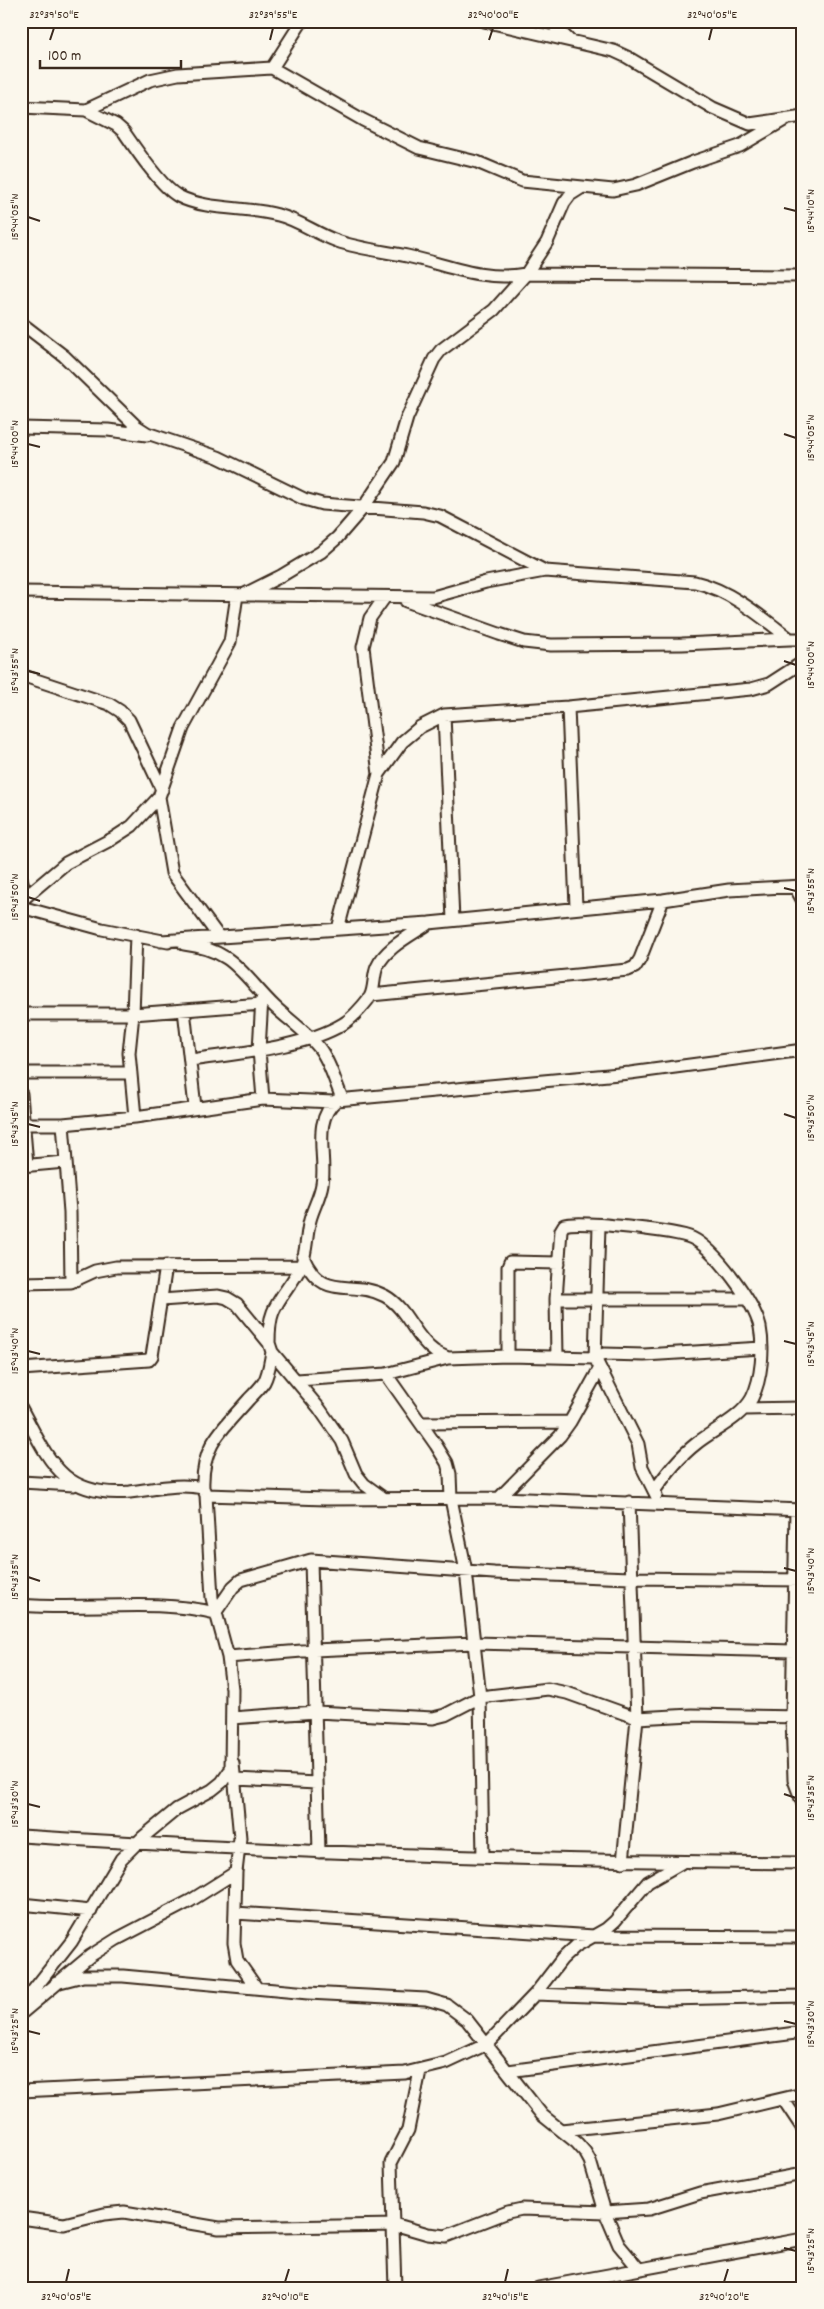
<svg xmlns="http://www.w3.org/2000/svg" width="824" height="2309" viewBox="0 0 824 2309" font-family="Dekko,sans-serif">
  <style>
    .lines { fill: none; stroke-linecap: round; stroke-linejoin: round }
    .street-casing { stroke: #3b2a1e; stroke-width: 15 }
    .street { stroke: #fbf7ec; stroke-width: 11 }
    .ticks { fill: none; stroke: #3b2a1e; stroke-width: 2 }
    .neatline { fill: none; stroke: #3b2a1e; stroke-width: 2 }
    .ticks-label { font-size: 12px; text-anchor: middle; fill: #3b2a1e }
  </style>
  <rect width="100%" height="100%" fill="#fbf7ec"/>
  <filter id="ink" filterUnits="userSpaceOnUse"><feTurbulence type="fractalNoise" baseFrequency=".02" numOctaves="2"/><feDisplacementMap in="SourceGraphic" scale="10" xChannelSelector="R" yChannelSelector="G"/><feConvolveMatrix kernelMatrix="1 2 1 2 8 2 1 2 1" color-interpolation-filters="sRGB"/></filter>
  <g filter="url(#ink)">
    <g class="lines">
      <g class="street-casing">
        <path id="street" d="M484,21L614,51L627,57L713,108L750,124L803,116
          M549,21L568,39
          M272,68L302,21
          M21,107L86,110L150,80L178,74L272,68L363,120L419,148L477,162L522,181L613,190L636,185L693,162L740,146L786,119
          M86,110L116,125L124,132C135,148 161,187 178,196C207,211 246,206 278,215C299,220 316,234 337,241C360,249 383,251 407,256C449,265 482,282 526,274L803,276
          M21,323L64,356L136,426L147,433L218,457L304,499L322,504L423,512L440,516L545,571L695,582C730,590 762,617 790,639H803
          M21,428L108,430L147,435
          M21,592L433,597L486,582L545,571
          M243,595L281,576L321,552L337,538L363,508L394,462L407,418L434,359L441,350L494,310L526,274L547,242L564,203L570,195L581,188
          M406,601L499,634L524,642L551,645L682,644L790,639
          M21,675L109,704L120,711L129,720L162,790
          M568,707L576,907
          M444,715L453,920
          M379,774L363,647L370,618L385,597
          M159,797L172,873L219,937
          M21,878L24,890L22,903
          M795,887L803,901
          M22,900L66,863L112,839L132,826L159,797L183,728L230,642L237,595
          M21,907L102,929L168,942
          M338,929L379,774L402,742L420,727L444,715L568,707L751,689L769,684L803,662
          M161,941L429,923L663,900L729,890L803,886
          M184,944C235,950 242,975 275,1007C290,1021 308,1033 320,1049C330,1062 335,1082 342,1098
          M371,995L628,970L635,967L640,959L663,900
          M262,998L259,1050L263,1099
          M184,1010L195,1107
          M21,1014H133L262,1004
          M191,1060C237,1053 303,1048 343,1024C353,1018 363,1006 370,997C375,988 373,976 377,967C386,947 412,935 429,923
          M21,1073H131
          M21,1094L27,1165
          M135,1117L129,1053L133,1014L136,935
          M24,1124H63L135,1117L263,1099L334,1102
          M63,1124L70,1212L71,1282
          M21,1166L65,1162
          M599,1226L595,1358L638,1444L642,1467L656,1495
          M303,1257C323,1303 351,1278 385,1296C407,1308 414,1337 434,1351C438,1354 443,1356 448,1358
          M21,1283L71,1282L95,1271L116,1267L301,1266
          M556,1299H746
          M161,1300L218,1296L227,1298L237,1304L269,1343L272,1352L319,1408L342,1441L356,1474L364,1484L382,1497
          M269,1343C269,1332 269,1322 273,1312C280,1295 294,1282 301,1266C307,1252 306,1235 310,1220C313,1208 320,1197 322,1184C327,1157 311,1121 337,1100L630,1073L803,1050
          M508,1356V1267L510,1262L559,1263
          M557,1357L556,1299L561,1230L564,1225C579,1220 677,1231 692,1238C715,1249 754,1302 760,1327C764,1348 762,1378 752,1398C741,1418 715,1429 697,1443C679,1457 667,1473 654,1491
          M21,1369L149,1360L152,1356L166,1266
          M386,1374L436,1445L447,1463L450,1474L451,1499L466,1571L480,1697L483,1857
          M297,1380L386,1374L448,1358L508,1356L595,1358L604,1354L644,1355L762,1348
          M21,1408C49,1460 62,1498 130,1492C156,1489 177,1483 203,1488L206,1495L212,1598L228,1657L232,1689L231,1769L222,1782L212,1790L177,1809L143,1837L121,1859L72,1941L21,2006
          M745,1409L803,1408
          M421,1423L570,1422
          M21,1482L74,1485
          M203,1488C201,1445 223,1429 249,1399C254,1394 260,1388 264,1382C269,1373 270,1362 272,1352
          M206,1495L326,1499L499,1498L803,1510
          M499,1498L560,1436L570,1422L600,1368
          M796,1510L792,1717L794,1780L803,1804
          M311,1560L319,1852
          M21,1605C86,1611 152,1598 215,1613L233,1587L241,1580L311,1560L494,1573L631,1578L803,1580
          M228,1657L314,1650L474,1643L793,1651
          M232,1718L316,1712L433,1718L445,1715L480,1697L548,1689L567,1693L637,1718L692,1715L803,1717
          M233,1763L240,1838L236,1872L234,1943L237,1960L256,1987
          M235,1779L317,1783
          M21,1836C281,1853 542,1861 803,1863
          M623,1862L637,1718L629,1502
          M21,1904L91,1911
          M235,1913L594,1936L803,1937
          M56,1983L83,1976H123L308,1993L426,1999L447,2005L467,2020L542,2115L577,2143L585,2152L590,2161L605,2212L619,2245L639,2269
          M535,1994L668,1999L803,1996
          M23,2012L90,1956L117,1939L190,1901L236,1872
          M508,2071L803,2032
          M21,2091L405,2073L446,2063L487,2044L535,1994L562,1959L576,1946L606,1929L615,1921L648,1882L681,1863
          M783,2099L803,2129
          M561,2130L718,2114L803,2094
          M21,2218L64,2224L104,2214L124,2212L219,2228L397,2225L428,2234L446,2236L508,2212L522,2209L605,2212L649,2209L700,2193L803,2174
          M395,2288L391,2163L408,2130L420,2071
          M538,2288L803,2239"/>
      </g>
      <use href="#street" class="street"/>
    </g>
  </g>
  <path class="ticks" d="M50,40L54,28M270,40L273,28M489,40L493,28M709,40L712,28M784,208L796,211M28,217L40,221M784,434L796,438M28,444L40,447M784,661L796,665M28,671L40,674M784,888L796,891M28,897L40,901M784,1114L796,1118M28,1124L40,1127M784,1341L796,1344M28,1351L40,1354M784,1568L796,1571M28,1577L40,1581M784,1794L796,1798M28,1804L40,1807M784,2021L796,2024M28,2031L40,2034M784,2248L796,2251M66,2282L69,2269M285,2282L289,2269M505,2282L508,2269M724,2282L728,2269"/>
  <rect width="824" height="2309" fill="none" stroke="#fbf7ec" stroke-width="55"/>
  <path d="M40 60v8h141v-8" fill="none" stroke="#3b2a1e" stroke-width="2.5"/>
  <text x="48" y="60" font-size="15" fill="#3b2a1e" stroke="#fbf7ec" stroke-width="4" paint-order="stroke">100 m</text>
  <rect x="28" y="28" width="768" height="2254" class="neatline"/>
  <g class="ticks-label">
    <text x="54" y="18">32°39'50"E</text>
    <text x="273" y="18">32°39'55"E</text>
    <text x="493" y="18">32°40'00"E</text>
    <text x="712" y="18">32°40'05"E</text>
    <text transform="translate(810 211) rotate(-90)" y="4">15°44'10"N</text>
    <text transform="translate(14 217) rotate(-90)" y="4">15°44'05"N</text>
    <text transform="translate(810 438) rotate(-90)" y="4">15°44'05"N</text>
    <text transform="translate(14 444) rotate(-90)" y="4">15°44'00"N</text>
    <text transform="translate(810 665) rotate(-90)" y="4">15°44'00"N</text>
    <text transform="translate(14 671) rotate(-90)" y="4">15°43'55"N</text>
    <text transform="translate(810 891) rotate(-90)" y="4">15°43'55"N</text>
    <text transform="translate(14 897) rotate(-90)" y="4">15°43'50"N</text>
    <text transform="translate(810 1118) rotate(-90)" y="4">15°43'50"N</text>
    <text transform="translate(14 1124) rotate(-90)" y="4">15°43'45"N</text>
    <text transform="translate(810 1344) rotate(-90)" y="4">15°43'45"N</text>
    <text transform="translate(14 1351) rotate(-90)" y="4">15°43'40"N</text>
    <text transform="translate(810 1571) rotate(-90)" y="4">15°43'40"N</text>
    <text transform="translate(14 1577) rotate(-90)" y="4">15°43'35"N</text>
    <text transform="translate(810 1798) rotate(-90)" y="4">15°43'35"N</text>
    <text transform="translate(14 1804) rotate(-90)" y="4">15°43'30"N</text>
    <text transform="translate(810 2024) rotate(-90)" y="4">15°43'30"N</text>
    <text transform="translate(14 2031) rotate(-90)" y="4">15°43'25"N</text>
    <text transform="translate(810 2251) rotate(-90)" y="4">15°43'25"N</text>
    <text x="66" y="2300">32°40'05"E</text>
    <text x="285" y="2300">32°40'10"E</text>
    <text x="505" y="2300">32°40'15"E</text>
    <text x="724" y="2300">32°40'20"E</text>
  </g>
</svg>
